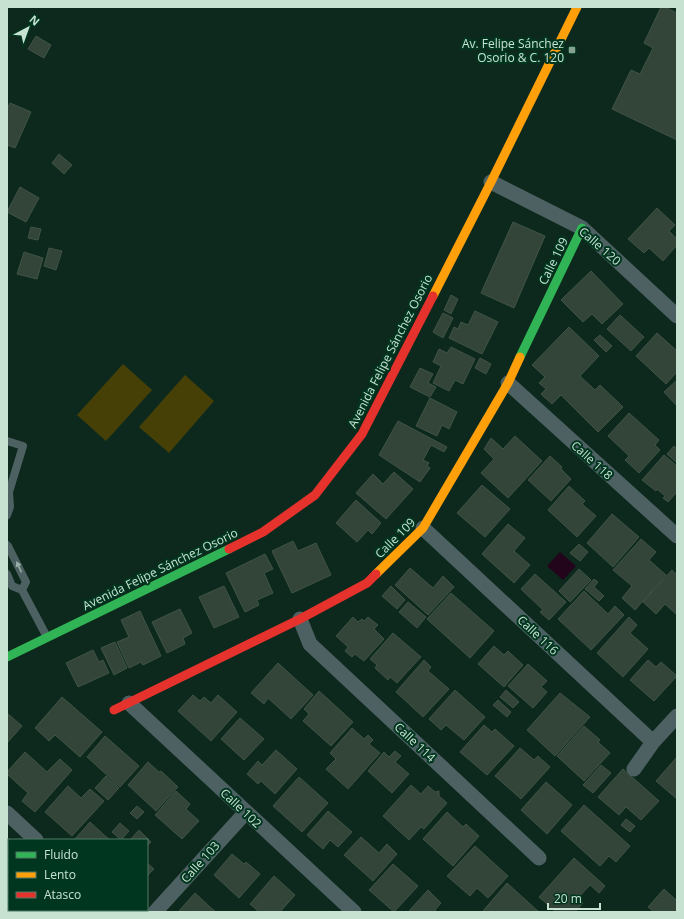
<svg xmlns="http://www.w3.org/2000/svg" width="684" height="919" viewBox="0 0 684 919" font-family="'Open Sans',sans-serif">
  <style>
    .green { fill: #464007 }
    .water { fill: #22041b }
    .building { fill: #334538; stroke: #405446 }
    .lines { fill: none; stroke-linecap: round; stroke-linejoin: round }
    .lane { stroke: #4d6163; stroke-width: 8 }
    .street { stroke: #4d6163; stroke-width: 15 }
    .fast { stroke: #30b455; stroke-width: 9 }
    .slow { stroke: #ff9f0a; stroke-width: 9 }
    .jam { stroke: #e5322d; stroke-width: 9 }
    .oneway { fill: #97aea6 }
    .poi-dot { fill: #87a193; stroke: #00361f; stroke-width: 1.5 }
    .labels { text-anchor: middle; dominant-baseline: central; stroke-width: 4; stroke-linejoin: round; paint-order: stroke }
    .poi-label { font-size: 12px; fill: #c8e2d2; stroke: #00361f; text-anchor: end }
    .street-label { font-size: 12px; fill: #c8e2d2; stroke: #00361f }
  </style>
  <rect width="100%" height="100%" fill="#0d291d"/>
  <path class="green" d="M123,364L152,390L106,441L77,415Z
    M185,375L214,401L169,453L139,427Z"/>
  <path class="water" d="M560,552L576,566L563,580L547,566Z"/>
  <path class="building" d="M661,7H665L677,13V140L612,109L631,70L640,74L653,48L644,43Z
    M36,36L51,45L44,58L28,49Z
    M10,103L31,112L15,148L7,145V109Z
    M59,154L72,165L64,174L52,163Z
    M20,187L39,198L26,222L7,212Z
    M657,208L675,225L669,231L677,239V245L663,261L649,248L644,253L628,239Z
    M513,222L545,236L514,308L481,293Z
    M31,227L41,229L38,240L28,238Z
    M49,248L62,251L56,270L44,266Z
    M24,252L43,258L37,279L17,274Z
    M591,271L623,304L602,324L592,314L583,322L561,300Z
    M451,295L458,299L451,314L444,310Z
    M475,311L498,322L482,354L449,338L454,327L458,329L461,322L468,325Z
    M443,313L453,318L443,338L433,332Z
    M620,315L644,337L631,351L607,329Z
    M569,327L599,356L580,376L595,390L600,385L623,407L598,432L561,395L552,404L541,394L546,389L539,383L545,377L532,365Z
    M657,333L677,351V372L666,384L636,356Z
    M600,335L612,346L606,352L594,340Z
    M451,347L475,359L463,384L455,380L449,391L433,383L441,366L433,362L439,349L447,353Z
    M480,358L491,364L486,374L475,368Z
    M420,368L433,374L428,383L436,387L430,397L410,387Z
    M677,380V406L664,392Z
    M430,398L457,412L449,429L442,425L437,436L416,426Z
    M629,413L659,440L655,445L660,450L639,473L625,460L629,456L608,436Z
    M398,421L447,447L444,452L431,445L423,460L429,463L427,466L430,468L420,482L379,455Z
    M515,436L542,461L508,498L481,473L494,459L484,449L491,438L503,449Z
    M674,446L677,449V463L667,454Z
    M664,455L677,466V492L668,502L663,498L665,496L657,489L656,491L642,480Z
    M550,456L562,467L561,469L571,479L551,501L528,480Z
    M394,472L413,489L386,519L356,493L373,474L383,484Z
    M482,485L510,509L485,537L457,513Z
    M569,486L585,501L582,504L596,516L577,537L548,510Z
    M356,500L381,523L372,534L368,530L357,542L336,523Z
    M612,514L639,537L613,567L587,543Z
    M508,524L525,538L514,551L530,565L514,583L482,554Z
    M641,539L656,552L649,560L666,575L635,610L622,598L632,586L613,570Z
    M293,541L298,551L316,543L331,575L292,593L272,551Z
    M579,544L588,552L580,561L570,553Z
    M265,554L273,569L264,573L273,593L257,600L259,605L245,612L226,573Z
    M410,568L433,588L443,576L454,587L428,615L395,585Z
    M579,569L591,580L570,602L559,591Z
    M672,570L677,575V615L665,604L656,614L643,602Z
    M535,574L566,602L549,620L540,612L543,610L521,589Z
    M594,579L598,582L594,587L604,596L599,601L585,589Z
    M224,586L239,617L214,628L199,597Z
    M391,586L405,600L397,609L382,596Z
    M584,591L608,614L615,606L624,615L591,650L558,619Z
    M451,593L494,631L470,658L427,619Z
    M408,602L426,617L417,628L399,612Z
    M180,609L192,633L183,638L185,644L167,653L152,622Z
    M140,611L161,656L143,665L141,662L129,668L117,642L129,637L121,620Z
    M353,617L358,622L362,619L364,621L368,617L378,625L374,629L384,639L364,661L355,654L352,657L345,651L348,647L336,636Z
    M629,617L637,625L630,633L648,649L623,677L597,653Z
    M393,633L421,657L397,683L390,677L388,680L375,668L377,665L370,659Z
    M115,642L127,668L114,675L101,648Z
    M494,646L504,655L508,651L523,665L504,687L478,664Z
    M93,650L99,662L103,660L109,673L78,687L66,663Z
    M424,660L431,667L428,671L449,689L423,717L396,692Z
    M648,660L656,667L661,662L677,676L654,701L630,680Z
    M278,663L313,695L291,719L268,698L264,704L251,693Z
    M528,664L547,681L541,687L547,692L533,708L508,686Z
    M455,690L485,717L464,740L446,725L441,730L429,719Z
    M506,690L519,702L513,708L500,697Z
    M319,691L353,722L331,746L303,721L309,714L304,709Z
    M560,693L590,717L555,756L527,730Z
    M193,695L200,701L204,697L211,703L218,695L237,712L211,741L178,711Z
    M62,697L102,732L80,757L55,735L49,741L35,728Z
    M498,700L511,712L507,717L493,705Z
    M7,713L22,726L7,743Z
    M240,718L264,739L244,760L221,739Z
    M484,725L492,732L495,729L514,746L487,775L460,752Z
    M584,726L600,740L598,742L610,753L584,781L557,756Z
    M352,728L364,739L368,735L373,740L369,744L380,753L348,789L326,769L336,759L330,753Z
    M105,736L139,766L120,787L87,757Z
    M520,748L534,760L538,756L550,767L521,799L495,776Z
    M276,750L297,769L275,794L261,781L258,784L247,774L258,761L262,765Z
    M395,751L401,756L395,762L409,774L392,793L368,771L384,752L389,757Z
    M25,752L47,772L60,759L72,770L35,812L22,801L28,793L7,774V772Z
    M677,757V799L656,781Z
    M148,762L159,772L161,771L178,787L156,811L128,785Z
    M601,765L611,773L593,793L583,785Z
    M623,769L659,801L641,820L626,807L619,815L598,797Z
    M106,776L119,788L108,800L95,788Z
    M299,777L328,803L302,832L273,806Z
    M546,782L572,805L547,834L521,810Z
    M411,785L421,794L428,786L435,792L439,791V796L447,803L424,829L421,827L409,840L383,816Z
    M68,786L81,798L90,789L104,801L72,836L45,812Z
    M176,791L190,804L186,809L199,821L182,839L155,815Z
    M584,805L630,846L616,862L609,856L600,866L561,831Z
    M137,806L144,812L137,819L130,813Z
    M328,811L352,832L338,847L330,840L323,849L307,835Z
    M447,812L463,827L466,824L479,836L453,866L423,839Z
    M626,819L635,826L630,832L621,825Z
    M90,822L104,835L110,840H74Z
    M120,823L129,831L121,840L112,832Z
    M139,830L151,842L147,846V840H130Z
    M361,837L379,853L387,844L397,854L373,881L344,855Z
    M475,846L508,876L488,898L477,888L470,896L447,876Z
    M232,854L244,864L246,862L260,874L239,898L214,875Z
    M574,858L605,886L599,893L590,885L578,898L583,903L575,912H556L539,897Z
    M147,863L154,869L147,876Z
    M393,864L418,886L394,912L369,890Z
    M274,876L295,895L280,912H259L250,904Z
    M507,883L539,912H482Z
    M664,889L677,901V912H654L648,907Z
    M428,890L441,903L435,910L437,912H408Z
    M195,893L210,907L216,912H178Z
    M12,910H42L40,912H14Z
    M52,910H84L85,911L84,912H50Z"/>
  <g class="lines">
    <path class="lane" d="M7,441L23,446L9,492L10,507L7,515
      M7,545L8,546L26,582L22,590
      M7,574L12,586L22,590L47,637"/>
    <path class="street" d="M491,182L582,228L677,316
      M508,383L677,536
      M423,528L653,742
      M300,619L310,644L539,858
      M129,703L354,912
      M634,769L653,742L677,716
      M7,813L36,840
      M112,910L114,912
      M155,912L246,812"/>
    <path class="fast" d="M520,357L582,228
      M7,657L229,549"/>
    <path class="slow" d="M433,296L491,182L577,7
      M376,574L423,528L508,383L520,357"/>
    <path class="jam" d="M229,549L263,532L315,495L362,434L433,296
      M114,710L300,619L367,583L376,574"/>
  </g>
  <defs><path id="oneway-solid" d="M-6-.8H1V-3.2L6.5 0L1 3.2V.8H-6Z"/></defs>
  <use class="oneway" href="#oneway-solid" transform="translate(19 567) rotate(-115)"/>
  <rect class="poi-dot" x="568" y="46" width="8" height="8" rx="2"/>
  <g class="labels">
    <g class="poi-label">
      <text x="564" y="43">Av. Felipe Sánchez<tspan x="564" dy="14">Osorio &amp; C. 120</tspan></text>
    </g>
    <g class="street-label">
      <text transform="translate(600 246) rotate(41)">Calle 120</text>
      <text transform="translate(553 261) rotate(-64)">Calle 109</text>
      <text transform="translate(390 351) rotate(-63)">Avenida Felipe Sánchez Osorio</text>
      <text transform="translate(592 460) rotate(42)">Calle 118</text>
      <text transform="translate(395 538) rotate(-45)">Calle 109</text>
      <text transform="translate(160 569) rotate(-26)">Avenida Felipe Sánchez Osorio</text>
      <text transform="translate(538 635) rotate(43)">Calle 116</text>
      <text transform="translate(415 742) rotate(43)">Calle 114</text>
      <text transform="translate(241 808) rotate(43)">Calle 102</text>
      <text transform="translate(200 862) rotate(-48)">Calle 103</text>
    </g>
  </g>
  <rect width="684" height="919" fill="none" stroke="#c8e2d2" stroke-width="16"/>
  <rect x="8" y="839" width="140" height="72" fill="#00361f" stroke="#507b67"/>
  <rect x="16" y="852" width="20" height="6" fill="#30b455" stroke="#507b67"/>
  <text x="44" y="859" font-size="12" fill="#c8e2d2">Fluido</text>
  <rect x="16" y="872" width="20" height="6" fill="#ff9f0a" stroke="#507b67"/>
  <text x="44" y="879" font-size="12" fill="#c8e2d2">Lento</text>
  <rect x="16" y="892" width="20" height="6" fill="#e5322d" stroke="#507b67"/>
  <text x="44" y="899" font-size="12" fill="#c8e2d2">Atasco</text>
  <g transform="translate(28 28) rotate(41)" stroke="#00361f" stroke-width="3" paint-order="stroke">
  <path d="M0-3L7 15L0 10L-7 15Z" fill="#c8e2d2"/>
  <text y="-6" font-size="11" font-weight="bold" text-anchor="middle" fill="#c8e2d2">N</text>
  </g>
  <path d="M548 903v6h52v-6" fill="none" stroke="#c8e2d2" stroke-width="2"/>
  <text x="554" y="903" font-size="12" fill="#c8e2d2" stroke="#00361f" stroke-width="3" paint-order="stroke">20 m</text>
</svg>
